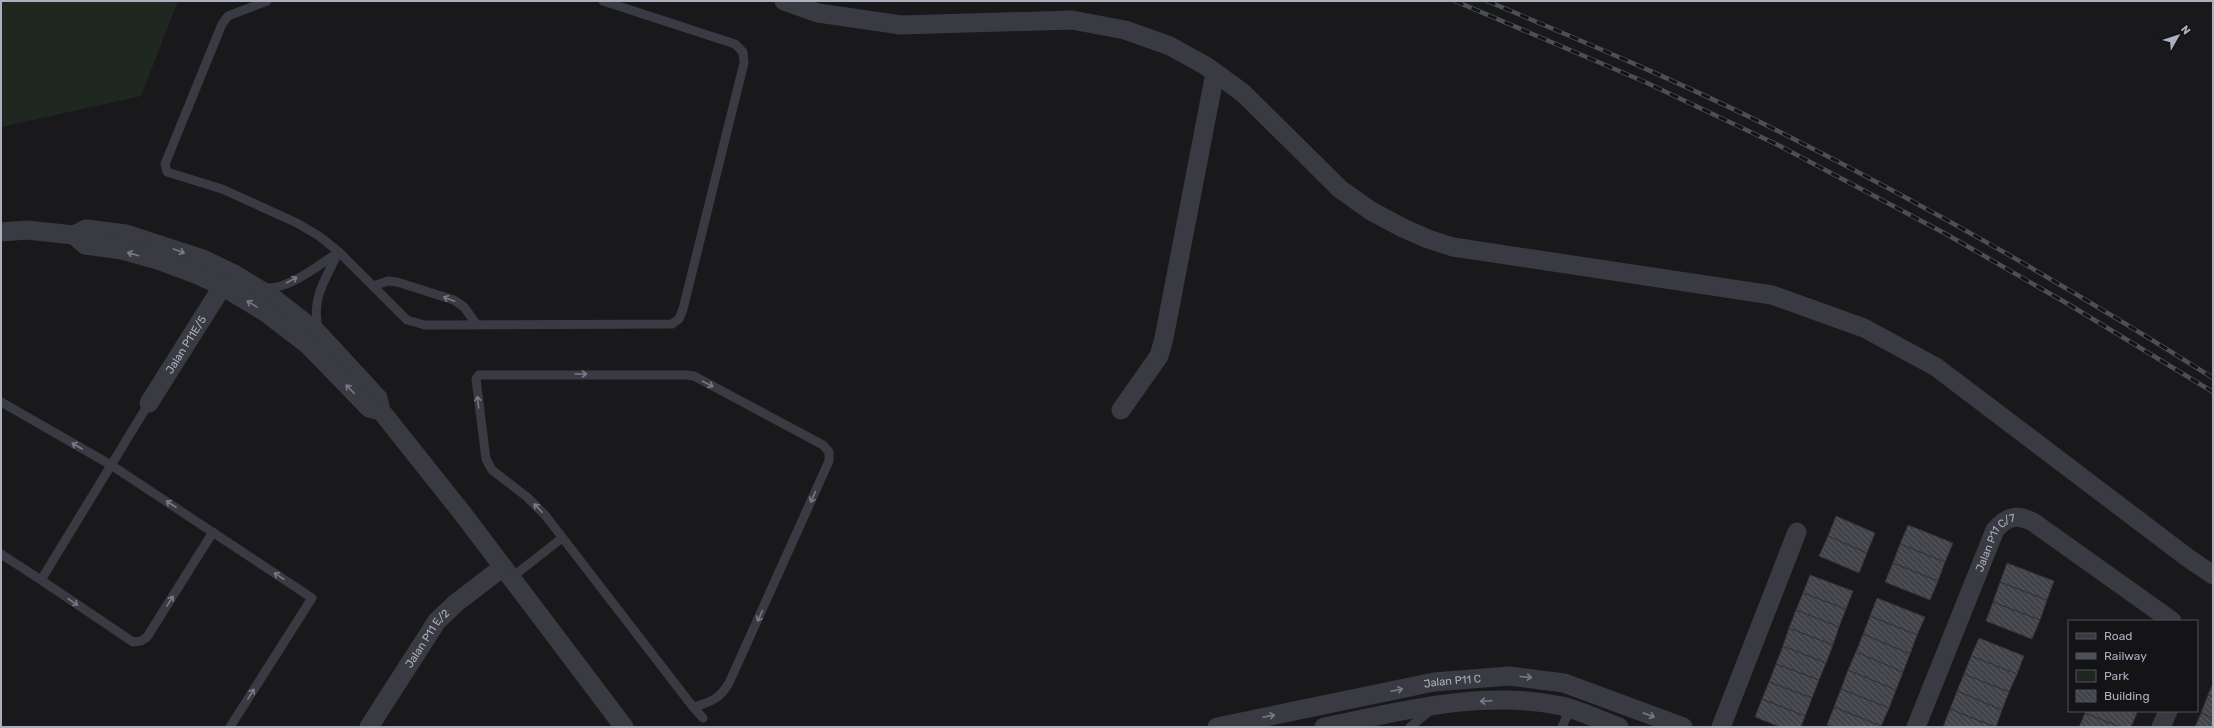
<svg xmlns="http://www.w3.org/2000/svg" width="2214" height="728" viewBox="0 0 2214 728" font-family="Rubik,sans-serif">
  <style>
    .park { fill: #1f2820 }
    .building { fill: url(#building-back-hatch); stroke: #333338 }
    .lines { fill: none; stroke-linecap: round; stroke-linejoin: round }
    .service { stroke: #3a3b42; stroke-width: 9 }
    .minor { stroke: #3a3b42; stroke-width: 19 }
    .rail-casing { stroke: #4d4f57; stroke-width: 4.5 }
    .rail { stroke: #141417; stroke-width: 3; stroke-dasharray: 9; stroke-linecap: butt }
    .oneway { stroke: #787b86 }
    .labels { text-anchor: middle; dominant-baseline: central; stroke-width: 3; stroke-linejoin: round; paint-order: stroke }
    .street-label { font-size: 11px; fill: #abb0bd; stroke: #141417 }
  </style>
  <defs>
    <pattern id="building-back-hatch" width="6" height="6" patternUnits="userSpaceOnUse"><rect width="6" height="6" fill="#434449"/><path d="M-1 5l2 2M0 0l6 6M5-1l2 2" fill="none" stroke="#5b5c61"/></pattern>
  </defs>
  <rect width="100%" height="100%" fill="#19191c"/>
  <path class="park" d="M1,1H178L141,96L1,127Z"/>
  <path class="building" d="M1836,516L1875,533L1867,553L1828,536Z
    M1908,525L1953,543L1945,562L1900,544Z
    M1828,536L1867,553L1859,573L1819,556Z
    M1900,544L1945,562L1938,581L1893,563Z
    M1893,563L1938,581L1930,600L1885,582Z
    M2007,563L2054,581L2047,600L2000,582Z
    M1810,575L1853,591L1846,609L1803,593Z
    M2000,582L2047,600L2040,620L1993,602Z
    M1803,593L1846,609L1839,627L1796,610Z
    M1877,598L1925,617L1917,635L1870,616Z
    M1993,602L2040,620L2032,639L1986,621Z
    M1796,610L1839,627L1833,645L1789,628Z
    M1870,616L1917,635L1910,654L1863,634Z
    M1789,628L1833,645L1826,663L1783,646Z
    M1863,634L1910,654L1903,672L1856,652Z
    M1979,638L2024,656L2017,674L1971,656Z
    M1783,646L1826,663L1819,680L1776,664Z
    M1856,652L1903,672L1896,690L1848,670Z
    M1971,656L2017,674L2009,692L1964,674Z
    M1776,664L1819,680L1812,698L1769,682Z
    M1848,670L1896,690L1889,708L1841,689Z
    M1964,674L2009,692L2002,710L1957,691Z
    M1769,682L1812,698L1805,716L1762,699Z
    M2213,683V697L2208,695Z
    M1841,689L1889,708L1881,726L1834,707Z
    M1957,691L2002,710L1996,727L1950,709Z
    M2208,695L2213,697V718L2201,713Z
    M1762,699L1805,716L1801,727H1780L1755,717Z
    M1834,707L1881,726V727H1833L1827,725Z
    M1950,709L1994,727H1943Z
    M2086,711H2131L2137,713L2131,727H2120L2085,713Z
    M2085,713L2120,727H2079Z
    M2201,713L2213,718V727H2195Z"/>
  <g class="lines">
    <path class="service" d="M267,1L228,16L222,24L165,164L167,172L222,189L297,223L319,236L339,252L407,320L425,325L672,324L679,319L683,309L744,63L743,52L735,44L603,1
      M373,286L388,281L397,282L454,300L464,307L477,325
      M264,288C290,290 318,265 339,252
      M319,331C310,300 325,280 338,253
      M1,402L111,465L312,598L230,727
      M1,554L41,580L149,403
      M511,578L562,538
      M41,580L133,642L141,641L147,637L213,532
      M693,707C709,703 720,699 729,683L829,461V452L823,445L694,376L687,375H479L476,379L486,459L492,470L527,497L545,515L693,707L703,718
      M1410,727L1431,710
      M1562,727L1570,709"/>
    <g class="minor">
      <path d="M784,1L818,13L901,25L1072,20L1125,30L1170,46L1206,66L1243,93L1340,189L1371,211L1403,228L1428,239L1453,247L1772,295L1864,328L1936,367L2188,558L2213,575"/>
      <path d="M1,232L27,230L74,235L86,229L126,234L203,259L234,274L272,297L317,332L378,398L381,411L463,514L624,727"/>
      <path d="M74,235L85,245L122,250L161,261L198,275L227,289L265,312L308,345L369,408L381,411"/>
      <path id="s1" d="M149,403L222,287"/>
      <path d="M1121,410L1159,356L1164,338L1215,73"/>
      <path id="s2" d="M369,727L437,621L456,603L503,567"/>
      <path id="s3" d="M1217,727L1434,682L1509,676L1564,683L1683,727"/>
      <path d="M1324,727C1402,711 1483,689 1562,706C1581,711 1600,720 1619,727"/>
      <path d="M1721,727L1797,532"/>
      <path id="s4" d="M1916,727L1995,530C2007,516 2017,514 2033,522L2172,621"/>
      <path d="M2161,727L2168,711"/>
    </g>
    <g class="rail-casing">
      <path id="rail" d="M1455,1L1645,82L1778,145L1946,234L2068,304L2213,392
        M1487,1C1587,43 1687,85 1784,134C1931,208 2074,290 2213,378"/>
    </g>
    <use href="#rail" class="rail"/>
  </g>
  <defs><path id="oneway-shaft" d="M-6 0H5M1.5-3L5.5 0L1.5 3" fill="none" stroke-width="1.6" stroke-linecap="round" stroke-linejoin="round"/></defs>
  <g class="oneway">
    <use href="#oneway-shaft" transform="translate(179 251) rotate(20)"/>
    <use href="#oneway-shaft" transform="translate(133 254) rotate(-164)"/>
    <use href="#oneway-shaft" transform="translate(292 280) rotate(-28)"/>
    <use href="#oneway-shaft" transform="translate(449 299) rotate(-159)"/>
    <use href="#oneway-shaft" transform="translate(252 304) rotate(-149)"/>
    <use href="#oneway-shaft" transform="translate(581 374)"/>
    <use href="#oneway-shaft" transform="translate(708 384) rotate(28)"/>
    <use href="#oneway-shaft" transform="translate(350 389) rotate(-134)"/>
    <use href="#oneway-shaft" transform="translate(478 402) rotate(-97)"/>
    <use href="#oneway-shaft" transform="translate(77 446) rotate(-150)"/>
    <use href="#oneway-shaft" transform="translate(813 497) rotate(114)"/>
    <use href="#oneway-shaft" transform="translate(171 504) rotate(-147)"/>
    <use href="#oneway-shaft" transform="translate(538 508) rotate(-134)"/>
    <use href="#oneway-shaft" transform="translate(279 576) rotate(-146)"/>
    <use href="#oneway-shaft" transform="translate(170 601) rotate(-58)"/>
    <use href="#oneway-shaft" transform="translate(73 602) rotate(34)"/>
    <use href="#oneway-shaft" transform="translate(760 616) rotate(114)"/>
    <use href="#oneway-shaft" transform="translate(1526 677) rotate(5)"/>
    <use href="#oneway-shaft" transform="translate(1397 690) rotate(-12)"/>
    <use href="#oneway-shaft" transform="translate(251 694) rotate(-58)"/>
    <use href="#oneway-shaft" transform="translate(1486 701) rotate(177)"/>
    <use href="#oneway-shaft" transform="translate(1649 715) rotate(20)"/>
    <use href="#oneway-shaft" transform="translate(1269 716) rotate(-12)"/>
  </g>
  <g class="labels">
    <g class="street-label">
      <text stroke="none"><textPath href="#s1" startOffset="69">Jalan P11E/5</textPath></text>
      <text stroke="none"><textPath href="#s4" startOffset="202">Jalan P11 C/7</textPath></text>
      <text stroke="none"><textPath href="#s2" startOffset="106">Jalan P11 E/2</textPath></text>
      <text stroke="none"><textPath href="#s3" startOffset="240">Jalan P11 C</textPath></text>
    </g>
  </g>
  <rect width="2214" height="728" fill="none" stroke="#abb0bd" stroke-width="4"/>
  <rect x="2068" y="620" width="130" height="92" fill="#141417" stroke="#505259"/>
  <rect x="2076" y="633" width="20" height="6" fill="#3a3b42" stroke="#505259"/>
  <text x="2104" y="640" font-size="12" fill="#abb0bd">Road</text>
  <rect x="2076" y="653" width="20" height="6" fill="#4d4f57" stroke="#505259"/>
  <text x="2104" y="660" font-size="12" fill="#abb0bd">Railway</text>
  <rect x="2076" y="670" width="20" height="12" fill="#1f2820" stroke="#505259"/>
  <text x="2104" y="680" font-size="12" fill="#abb0bd">Park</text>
  <rect x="2076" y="690" width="20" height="12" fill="url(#building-back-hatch)" stroke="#505259"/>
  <text x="2104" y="700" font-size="12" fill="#abb0bd">Building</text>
  <g transform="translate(2178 36) rotate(51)" stroke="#141417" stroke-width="3" paint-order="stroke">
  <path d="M0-3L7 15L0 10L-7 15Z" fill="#abb0bd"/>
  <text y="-6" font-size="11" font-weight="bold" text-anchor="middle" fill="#abb0bd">N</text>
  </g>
</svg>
